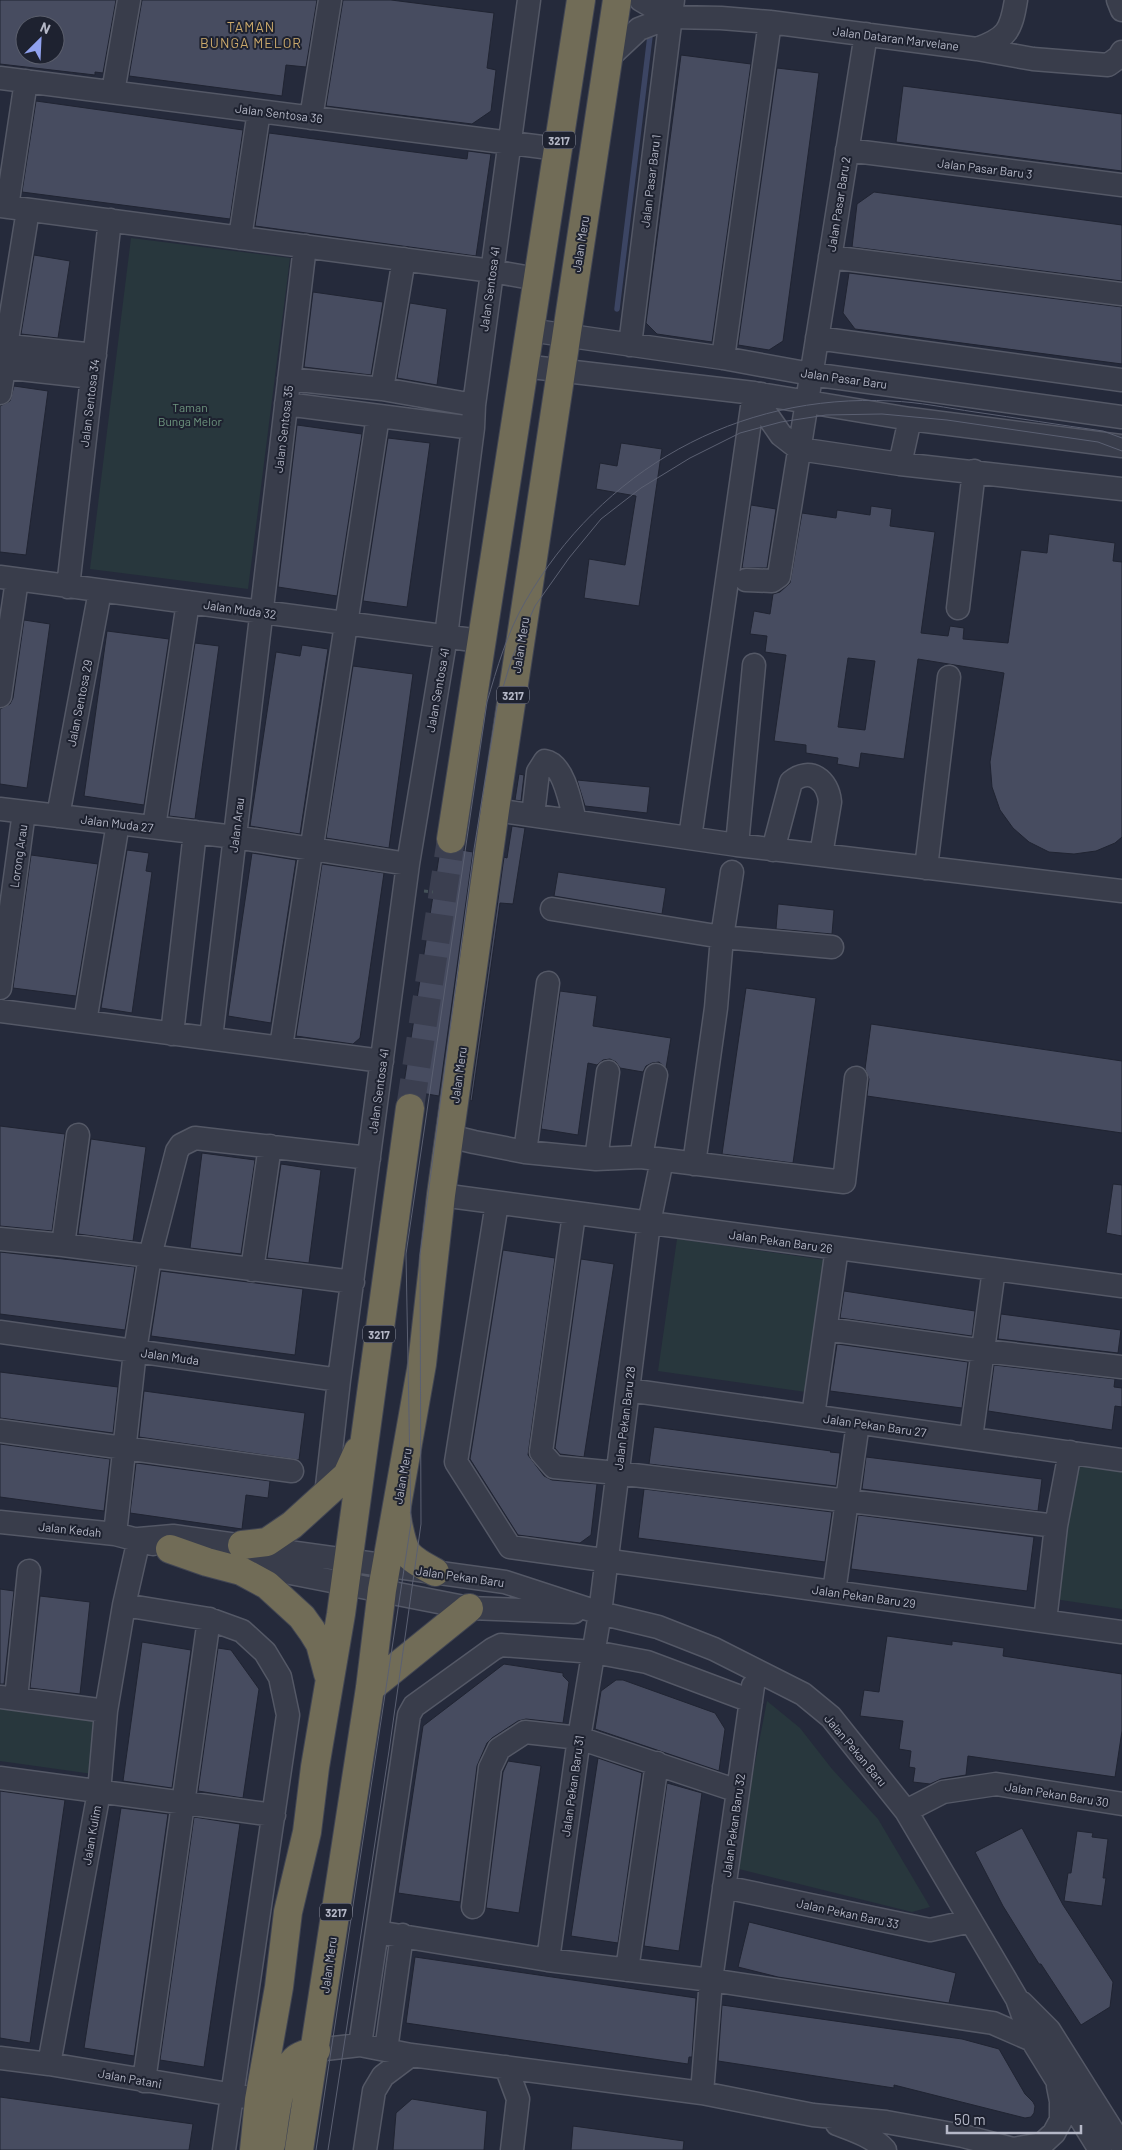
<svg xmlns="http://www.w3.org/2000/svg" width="1122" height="2150" viewBox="0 0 1122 2150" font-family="Barlow,sans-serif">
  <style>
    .green { fill: #28373d }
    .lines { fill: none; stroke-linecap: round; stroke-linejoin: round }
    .stream { stroke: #3c4563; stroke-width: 5.5 }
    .building { fill: #474c60; stroke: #202432; fill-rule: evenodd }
    .highway-tunnel { stroke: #3b3f50; stroke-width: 28; stroke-dasharray: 28 14; stroke-linecap: butt }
    .minor-casing { stroke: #545866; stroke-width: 25 }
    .highway-casing { stroke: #414553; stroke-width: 30 }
    .path { stroke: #455259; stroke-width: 3; stroke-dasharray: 4 4; stroke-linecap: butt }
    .minor { stroke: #393d4b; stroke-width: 22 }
    .highway { stroke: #716c57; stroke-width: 28 }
    .tram { stroke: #5b6072; stroke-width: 1 }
    .labels { text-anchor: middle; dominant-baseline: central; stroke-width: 4; stroke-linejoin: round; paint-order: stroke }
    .shield { fill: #1e2230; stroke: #888b9a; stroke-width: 1 }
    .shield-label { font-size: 11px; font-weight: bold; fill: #b5b8c7 }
    .street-label { font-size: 12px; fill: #b5b8c7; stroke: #1e2230 }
    .park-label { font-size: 12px; fill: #6e967f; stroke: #1e2230 }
    .neighbourhood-label { font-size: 14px; letter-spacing: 1px; fill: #cba96b; stroke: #1e2230 }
  </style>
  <rect width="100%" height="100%" fill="#252a3b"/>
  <path class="green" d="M131,238L290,258L248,589L90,569Z
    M677,1239L825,1260L806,1392L658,1371Z
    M1074,1455L1122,1462V1609L1054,1599Z
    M0,1692L109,1707L100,1775L0,1761Z
    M767,1701L800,1728L832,1769L878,1819L930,1907L912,1912L739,1869L740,1840Z"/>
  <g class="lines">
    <path class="stream" d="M617,309L650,36"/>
  </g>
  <path class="building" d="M0,0H116L103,73L95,72V75L0,64ZM25,25H55V55H25Z
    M142,0H317L306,67L286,65L282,96L129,76Z
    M343,0H391L494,13L487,68L496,70L491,111L472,124L326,106Z
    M681,55L751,64L712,342L657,334L646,323Z
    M777,68L819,73L783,341L769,350L738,345Z
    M903,86L1122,114V171L896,142Z
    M36,101L243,130L230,219L22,192Z
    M269,133L467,159L468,151L491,154L476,256L255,226Z
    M874,192L1122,225V281L852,247L857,204Z
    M34,255L70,261L58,338L21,334Z
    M849,273L1122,307V364L855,329L843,313Z
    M313,292L383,302L371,375L304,367Z
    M410,303L447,309L437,385L397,378Z
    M14,386L48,391L26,555L0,552V406L10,401Z
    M297,425L362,434L337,596L278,587Z
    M388,438L430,443L407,607L363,601Z
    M621,443L662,449L639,606L584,598L589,559L625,565L636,496L596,489L600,463L617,466Z
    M751,505L776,509L767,568H742Z
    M871,506L892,509L890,526L935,532L921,633L948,636L950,626L964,628L963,639L1008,643L1021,550L1047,553L1049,534L1115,543L1113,561L1122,562V837L1115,843L1096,851L1074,854L1049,852L1029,842L1013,828L1000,810L992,787L990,762L1004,673L918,659L904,759L861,753L859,768L837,764L838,758L806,753V745L774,741L786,655L765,652L767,636L750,634L754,611L770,614L773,594L780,592L790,583L802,513L836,518L837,510L870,515ZM848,658L875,661L865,730L838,727Z
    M24,620L50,624L27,788L0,784V709L10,704L13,698Z
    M107,631L169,639L144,805L84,796Z
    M195,643L219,646L195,819L169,816Z
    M302,645L328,649L300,834L250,826L276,652L300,656Z
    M353,666L413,674L389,848L326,838Z
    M519,774L524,775L521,801L515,800Z
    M577,780L650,787L647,813L585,806Z
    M512,826L525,828L513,904L500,903L472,1101L470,1100L504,857L507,858Z
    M127,850L149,853L146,871L152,872L132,1013L101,1008Z
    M440,850L449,854H456L461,850L473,852L439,1096L403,1090Z
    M252,853L296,860L271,1023L228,1016Z
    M31,855L98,864L76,996L13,988Z
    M322,864L384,873L360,1038L353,1044L296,1036Z
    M558,872L666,888L662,914L554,896Z
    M778,904L834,910L832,934L776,929Z
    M746,988L816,998L793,1163L722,1154Z
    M560,991L597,996L593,1026L671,1038L666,1068L659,1062L652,1063L646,1066L643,1072L620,1068L616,1062L610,1059L603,1060L597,1065L588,1063L578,1135L541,1129Z
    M871,1024L1122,1061V1133L867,1096L869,1079L865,1069Z
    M0,1126L65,1134L52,1231L0,1226Z
    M91,1139L146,1147L133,1241L78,1234Z
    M202,1153L255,1160L241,1254L190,1248Z
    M281,1164L321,1170L309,1263L267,1258Z
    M1113,1184L1122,1185V1236L1106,1233Z
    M503,1250L555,1258L528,1455L544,1476L552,1480L597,1484L591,1535L580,1543L518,1535L470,1459Z
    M0,1252L135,1267L125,1330L0,1314Z
    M581,1259L614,1264L584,1457L560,1454L555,1448Z
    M161,1271L303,1289L295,1355L151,1336Z
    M844,1291L975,1311L972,1336L840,1318Z
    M1001,1314L1121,1330L1118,1353L998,1339Z
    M837,1344L968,1362L962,1408L830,1391Z
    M994,1365L1115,1379L1114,1387L1122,1388V1407L1115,1406L1112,1430L988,1411Z
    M0,1372L118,1387L113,1433L0,1418Z
    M144,1391L305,1413L299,1460L139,1437Z
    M654,1427L831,1451L830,1452L840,1453L836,1486L649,1464Z
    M0,1444L110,1459L104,1511L0,1497Z
    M866,1457L1042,1479L1038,1511L862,1489Z
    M136,1463L270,1481L268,1498L246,1495L242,1529L130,1513Z
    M644,1489L832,1512L825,1562L638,1538Z
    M858,1515L1034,1537L1027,1591L851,1569Z
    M0,1589L14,1591L4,1684H0Z
    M40,1596L90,1602L80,1694L30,1688Z
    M887,1636L952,1645V1641L1004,1648L1003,1656L1122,1674V1731L1115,1777L968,1756L966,1775L941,1779L930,1784L913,1782L915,1768L909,1767L911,1751L899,1749L903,1721L860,1716L864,1690L879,1692Z
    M142,1642L191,1650L172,1788L123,1781Z
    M218,1648L231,1650L259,1689L243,1798L198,1791Z
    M504,1664L563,1673V1676L569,1682L563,1723L526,1719L518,1721L492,1738L487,1743L477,1766L460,1902L398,1893L423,1726Z
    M616,1680H623L715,1713L725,1729L719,1771L595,1729L601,1691Z
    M598,1758L642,1773L618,1943L571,1936Z
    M508,1761L541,1766L519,1913L486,1908L503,1772Z
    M667,1783L702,1793L679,1951L644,1946Z
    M0,1791L65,1800L30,2043L0,2038Z
    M121,1808L168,1814L134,2056L84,2048Z
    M194,1817L240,1824L204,2067L160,2060Z
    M1022,1828L1063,1905L1113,1982L1110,2007L1081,2025L1041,1964H1039L1003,1906L975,1852Z
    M1077,1831L1093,1833L1092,1837L1108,1839L1103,1878H1106L1102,1906L1064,1901L1068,1873H1071Z
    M749,1922L956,1973L949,2003L778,1977L738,1967Z
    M415,1957L696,1998L692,2057H689L688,2064L406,2023Z
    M722,2005L962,2039L999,2049L1025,2094L1033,2102L1035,2106L1034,2113L1031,2117L1025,2118L894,2085V2088L718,2061Z
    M0,2097L193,2124L189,2150H0Z
    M412,2099L487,2111L484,2150H393L396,2113Z
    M573,2126L684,2141L683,2150H571Z"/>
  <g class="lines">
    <path class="highway-tunnel" d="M410,1108L451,839"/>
    <g class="minor-casing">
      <path id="minor" d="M641,0L670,17
        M1118,0L1122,10
        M977,49C1007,38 1011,31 1016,0
        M608,58L639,29L670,17L721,18L770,22L977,49L1033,59L1108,65L1119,57L1122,52
        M0,78L558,149
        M113,92L129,0
        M311,118L330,0
        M847,150L1122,185
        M0,206L492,271L537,279
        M7,207L26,81
        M240,238L259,111
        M830,257L1122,294
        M529,330L723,358L811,374L1122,417
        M817,338L1122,380
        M0,345L95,355
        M630,345L673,0
        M6,346L28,210
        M723,358L770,22
        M523,366L754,393L910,419L1122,446
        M0,367L92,377
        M289,379L382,389L474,405
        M382,389L404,259
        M0,393L4,368
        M761,394L765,412L781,435L799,449L900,464L1122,489
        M286,404L473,428
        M900,464L910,419
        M0,577L480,641
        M746,580L772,581L779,576L866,34
        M68,587L110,220
        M958,608L974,471
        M0,696L17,580
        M0,809L235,837L408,864
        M495,810L737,845L1122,891
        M533,815L538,772L545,761C564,764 571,805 575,821
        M58,816L100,591
        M154,827L188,602
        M690,838L754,393
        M737,845L754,665
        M773,850L791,782C810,766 828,780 830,802L821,855
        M926,868L949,677
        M732,872L722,937L832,947
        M552,909L722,937L716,1008L694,1164
        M0,988L24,812
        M0,1011L382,1061
        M85,1022L118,823
        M172,1034L195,832
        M211,1038L305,246
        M281,1047L378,416
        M449,1136L474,1142L525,1152L596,1159L641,1157L844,1182L856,1078
        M525,1152L548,983
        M641,1157L656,1075
        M596,1159L608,1072
        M441,1195L1122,1286
        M497,1203L456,1462L510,1547L1122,1632
        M574,1214L541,1452L554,1467L617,1473L1056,1526
        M0,1239L63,1245L353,1282
        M63,1245L78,1135
        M252,1270L270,1146
        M826,1329L984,1351L1122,1367
        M0,1332L339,1380
        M628,1390L1122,1460
        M813,1416L837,1248
        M0,1431L292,1471
        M971,1438L994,1269
        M326,1495L339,1380L408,864L446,636L473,428L474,405L529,0
        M0,1522L115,1534L153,1544
        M115,1534L135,1351L150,1256L177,1151L181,1145L195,1138L369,1158
        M139,1539L173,1536L505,1582L600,1613L658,1627L714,1649L803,1694L831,1717L906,1811L1017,1999L1032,2040L1100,2150
        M235,1562L469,1608L574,1612
        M834,1592L858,1423
        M124,1605L209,1619L242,1631L265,1652L280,1677L288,1715L224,2150
        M1045,1621L1056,1526L1070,1452
        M0,1697L106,1711
        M16,1699L29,1571
        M0,1778L274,1815
        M906,1811L943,1792L996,1784L1122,1804
        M724,1887L930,1930L971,1921
        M473,1907L490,1768L499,1749L525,1732L579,1738L738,1791
        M377,1932L548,1960L711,1980L993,2023L1032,2040
        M548,1960L579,1738L600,1613L649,1223L662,1160
        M627,1970L657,1763
        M1022,2003L1049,2030L1122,2146
        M360,2045L409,1715L414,1706L493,1649L501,1645L594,1652L647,1662L751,1701
        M316,2050L360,2045L411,2055L702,2093L813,2115L886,2122L963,2136L1017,2150
        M386,2050L402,1935
        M0,2058L49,2064L246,2097
        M49,2064L99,1792L106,1711L124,1605L139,1539
        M506,2067L518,2099L512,2150
        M144,2081L209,1619
        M702,2093L711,1980L753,1686
        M837,2124C853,2130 874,2137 885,2150
        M1013,2149L1042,2144L1054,2133L1061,2120V2101L1058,2086
        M365,2150L374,2091L383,2076L411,2055"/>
    </g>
    <g class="highway-casing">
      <path id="highway" d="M451,839L581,0
        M397,1518C404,1553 403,1555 435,1572
        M242,1545L267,1542L292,1525L347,1475L358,1451
        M170,1549L207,1562L241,1571L267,1585L302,1617L312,1631L320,1644L328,1674
        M370,1688L469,1608
        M271,2144C275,2121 278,2073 297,2058C302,2054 310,2053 316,2050
        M254,2150L259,2100L279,1987L288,1912L307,1832L315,1767L341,1614L410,1108
        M299,2150L370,1688L382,1590L422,1364L441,1195L495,810L617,0"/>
    </g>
    <path class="path" d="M424,891L433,892"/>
    <use href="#minor" class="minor"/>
    <use href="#highway" class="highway"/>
    <path class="tram" d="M316,2150L411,1523L406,1254L487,702C497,668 507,633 525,602C601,470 737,393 891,401C919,402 947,408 975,412C1017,418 1060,425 1103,431L1122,438
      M328,2150L389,1751L421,1524L420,1255L474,849L497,707L512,658L535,606L569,558L601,519L641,488L690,458L740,433L781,422L826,415L882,414L947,420L1098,442L1122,451"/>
  </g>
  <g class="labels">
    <g class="shield">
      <rect x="543" y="131.5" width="32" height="17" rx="4"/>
      <rect x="497" y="686.5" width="32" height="17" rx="4"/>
      <rect x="363" y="1325.5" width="32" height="17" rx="4"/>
      <rect x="320" y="1903.5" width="32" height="17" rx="4"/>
    </g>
    <g class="shield-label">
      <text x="559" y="140">3217</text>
      <text x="513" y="695">3217</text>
      <text x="379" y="1334">3217</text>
      <text x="336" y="1912">3217</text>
    </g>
    <g class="street-label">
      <text transform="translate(896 38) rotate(7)">Jalan Dataran Marvelane</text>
      <text transform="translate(279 113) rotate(7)">Jalan Sentosa 36</text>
      <text transform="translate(985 168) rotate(7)">Jalan Pasar Baru 3</text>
      <text transform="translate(650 181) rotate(-83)">Jalan Pasar Baru 1</text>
      <text transform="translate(838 204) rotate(-81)">Jalan Pasar Baru 2</text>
      <text transform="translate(580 244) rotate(-81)">Jalan Meru</text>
      <text transform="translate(489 289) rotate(-82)">Jalan Sentosa 41</text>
      <text transform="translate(844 378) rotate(8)">Jalan Pasar Baru</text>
      <text transform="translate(89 403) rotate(-83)">Jalan Sentosa 34</text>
      <text transform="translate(283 429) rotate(-83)">Jalan Sentosa 35</text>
      <text transform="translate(240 609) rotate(8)">Jalan Muda 32</text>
      <text transform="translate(520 645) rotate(-81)">Jalan Meru</text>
      <text transform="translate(437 690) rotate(-80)">Jalan Sentosa 41</text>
      <text transform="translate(79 703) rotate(-79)">Jalan Sentosa 29</text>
      <text transform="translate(117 823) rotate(7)">Jalan Muda 27</text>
      <text transform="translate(236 825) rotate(-83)">Jalan Arau</text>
      <text transform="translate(18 856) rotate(-82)">Lorong Arau</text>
      <text transform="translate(458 1075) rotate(-82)">Jalan Meru</text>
      <text transform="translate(378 1091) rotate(-82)">Jalan Sentosa 41</text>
      <text transform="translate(781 1241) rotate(8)">Jalan Pekan Baru 26</text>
      <text transform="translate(170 1356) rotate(8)">Jalan Muda</text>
      <text transform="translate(624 1418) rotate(-83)">Jalan Pekan Baru 28</text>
      <text transform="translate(875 1425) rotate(8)">Jalan Pekan Baru 27</text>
      <text transform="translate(402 1476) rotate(-80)">Jalan Meru</text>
      <text transform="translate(70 1529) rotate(6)">Jalan Kedah</text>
      <text transform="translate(460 1576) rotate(8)">Jalan Pekan Baru</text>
      <text transform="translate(864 1596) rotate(8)">Jalan Pekan Baru 29</text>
      <text transform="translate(856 1750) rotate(50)">Jalan Pekan Baru</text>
      <text transform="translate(572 1786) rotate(-82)">Jalan Pekan Baru 31</text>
      <text transform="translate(1057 1794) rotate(9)">Jalan Pekan Baru 30</text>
      <text transform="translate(733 1825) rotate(-82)">Jalan Pekan Baru 32</text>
      <text transform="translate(91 1835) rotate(-80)">Jalan Kulim</text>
      <text transform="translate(848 1913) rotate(12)">Jalan Pekan Baru 33</text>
      <text transform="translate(328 1965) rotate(-82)">Jalan Meru</text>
      <text transform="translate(130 2078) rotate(10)">Jalan Patani</text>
    </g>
    <g class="park-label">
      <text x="190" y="407">Taman<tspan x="190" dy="14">Bunga Melor</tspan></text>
    </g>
    <g class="neighbourhood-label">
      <text x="251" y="26">TAMAN<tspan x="251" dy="16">BUNGA MELOR</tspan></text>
    </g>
  </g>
  <g transform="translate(40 40) rotate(24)"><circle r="24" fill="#1e2230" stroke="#5a5e6c"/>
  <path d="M0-4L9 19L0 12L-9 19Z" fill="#91a2ef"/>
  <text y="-8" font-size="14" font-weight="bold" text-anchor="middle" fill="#b5b8c7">N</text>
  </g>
  <path d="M947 2125v8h134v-8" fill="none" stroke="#b5b8c7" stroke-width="2.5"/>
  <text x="954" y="2125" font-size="15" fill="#b5b8c7" stroke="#1e2230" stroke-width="4" paint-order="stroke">50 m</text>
</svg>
